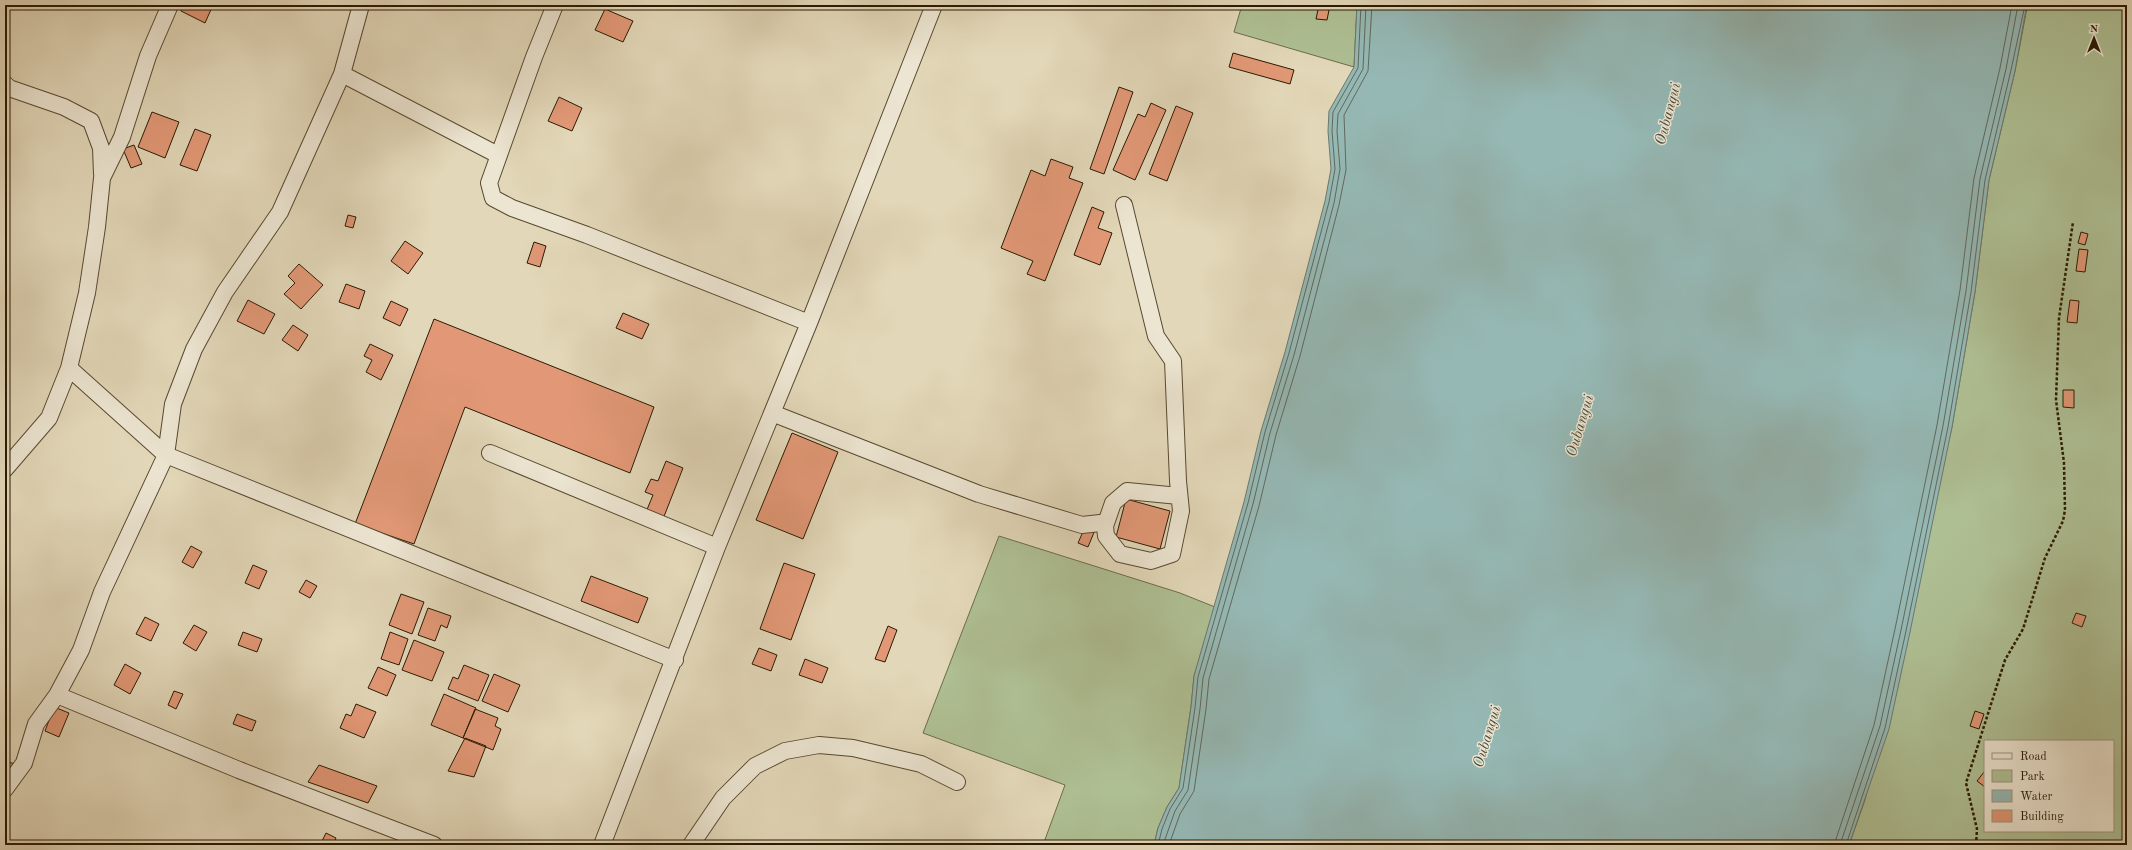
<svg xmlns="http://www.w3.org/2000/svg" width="2132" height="850" viewBox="0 0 2132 850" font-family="'Old Standard TT',serif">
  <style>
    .green { fill: #aebf93; stroke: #6c6c4b; fill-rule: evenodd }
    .water { fill: #95b8b4; stroke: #6a796d }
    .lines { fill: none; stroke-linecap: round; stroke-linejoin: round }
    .shore { stroke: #60695c; stroke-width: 1 }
    .building { fill: #e29876; stroke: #2a1a03 }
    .minor-casing { stroke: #584930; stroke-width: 18 }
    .path { stroke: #2a1a03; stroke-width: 2.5; stroke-dasharray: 3 2; stroke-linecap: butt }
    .minor { stroke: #ece5d1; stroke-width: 16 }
    .labels { text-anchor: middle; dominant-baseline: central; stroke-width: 3; stroke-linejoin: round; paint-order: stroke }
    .water-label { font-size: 15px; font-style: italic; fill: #4a4938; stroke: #ece5d1 }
  </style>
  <rect width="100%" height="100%" fill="#e2d7b8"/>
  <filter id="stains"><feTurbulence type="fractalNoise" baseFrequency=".005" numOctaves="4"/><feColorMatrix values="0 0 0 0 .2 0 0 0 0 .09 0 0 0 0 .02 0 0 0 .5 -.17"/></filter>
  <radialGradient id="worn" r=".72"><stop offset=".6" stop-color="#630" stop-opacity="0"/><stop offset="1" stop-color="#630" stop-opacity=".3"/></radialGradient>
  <path class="green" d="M1242,5H1357L1354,67L1234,32Z
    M2041,5H2127V845H1849L1865,800L1952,427L1975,292L1989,180L2015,71L2027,8ZM1985,741H2113V831H1985Z
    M999,536L1180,593L1215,607L1194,676L1191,707L1179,788L1167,807L1158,828L1154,845H1043L1065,785L923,733Z"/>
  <path class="water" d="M1357,5H2041L2026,9L2015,71L1989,180L1975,292L1952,427L1910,632L1889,729L1849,845H1154L1158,828L1167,807L1179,788L1191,707L1194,676L1244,502L1261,431L1285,352L1325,201L1331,169L1328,131L1329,111L1354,67Z"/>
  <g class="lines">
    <path class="shore" d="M1158,845L1162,829L1170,809L1183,788L1195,708L1198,677L1248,503L1265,432L1289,353L1329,202L1335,169L1332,131L1333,112L1358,68L1361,5
      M1163,845L1175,811L1188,790L1200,709L1203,678L1253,504L1270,433L1294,355L1334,203L1340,169L1337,131L1338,114L1363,69L1366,5
      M1169,845L1180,814L1194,791L1206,709L1209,679L1259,506L1276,435L1300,356L1339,205L1346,170L1344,115L1368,71L1372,5
      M1834,845L1874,725L1895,629L1937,425L1960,290L1974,178L2000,68L2012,5
      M1840,845L1880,726L1901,630L1943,426L1966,291L1980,179L2006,69L2018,5
      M1846,845L1885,728L1906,631L1948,427L1971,292L1985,180L2011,70L2025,5"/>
  </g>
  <path class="building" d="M184,5H213L205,23L181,11Z
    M1319,5H1330L1327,20L1316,19Z
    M605,9L633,21L623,42L595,30Z
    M1233,53L1294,70L1290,84L1229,67Z
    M1119,87L1133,92L1104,174L1090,169Z
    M559,97L582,108L572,131L548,121Z
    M1151,103L1166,110L1135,180L1113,170L1138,114L1145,117Z
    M1176,106L1193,113L1167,181L1149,174Z
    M152,112L179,122L165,158L138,147Z
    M195,129L211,135L197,171L180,165Z
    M134,145L142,164L131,168L123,149Z
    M1051,159L1073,167L1069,178L1083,183L1045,281L1027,274L1033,261L1001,248L1031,170L1045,176Z
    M1092,207L1104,212L1098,228L1112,233L1100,265L1074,255Z
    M348,215L356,217L353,228L345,226Z
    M2081,232L2088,234L2085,245L2078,243Z
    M405,241L423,253L408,274L391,261Z
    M534,242L546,246L540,267L527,263Z
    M2079,249L2088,250L2085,272L2076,271Z
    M299,264L323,285L301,309L284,294L295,283L288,276Z
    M346,284L365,291L359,309L339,302Z
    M248,300L275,314L264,334L237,321Z
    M2070,300L2079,301L2077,323L2067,322Z
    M391,301L408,309L400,326L383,318Z
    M623,313L649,324L642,339L616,328Z
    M434,319L654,407L630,473L465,407L414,544L355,524Z
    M293,325L308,335L298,351L282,340Z
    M370,344L393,355L381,380L366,372L372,360L364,356Z
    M2063,390H2074V408L2063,407Z
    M792,433L838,452L803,539L756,520Z
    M666,461L683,468L663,519L646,512L653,495L645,492L651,479L658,481Z
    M1126,499L1170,511L1160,549L1116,537Z
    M1085,527L1095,530L1088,547L1078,543Z
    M191,546L202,552L193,568L182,562Z
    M784,563L815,574L791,640L760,629Z
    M253,565L267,571L259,589L245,583Z
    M591,576L648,598L638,623L581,601Z
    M306,580L317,586L310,598L299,592Z
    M401,594L424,602L412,634L389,625Z
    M428,608L451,616L447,628L441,625L435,641L418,635Z
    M2076,613L2086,616L2082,627L2072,623Z
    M145,617L159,624L151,641L136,634Z
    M194,625L207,632L196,651L183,643Z
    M888,626L897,630L885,662L875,659Z
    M243,632L262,639L257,652L238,645Z
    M390,632L408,639L399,665L381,659Z
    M414,640L444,652L432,681L402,670Z
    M759,648L777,655L771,671L752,664Z
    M805,659L828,668L822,683L799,675Z
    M125,664L141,673L130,694L114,685Z
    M464,665L489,675L478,701L448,689L453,677L458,679Z
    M378,667L396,675L387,696L368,688Z
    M494,674L520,685L508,712L482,701Z
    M174,691L183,694L176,709L168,705Z
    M444,694L476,708L463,738L431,725Z
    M356,704L376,712L364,738L340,728L346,714L351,716Z
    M54,707L69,713L59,737L45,731Z
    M475,709L498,718L495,726L501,729L493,750L463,738Z
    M1975,711L1984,714L1979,729L1970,726Z
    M237,714L256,721L252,731L233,724Z
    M465,738L486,746L474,777L448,771Z
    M5,761L15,764L10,776L5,774Z
    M319,765L377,786L368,803L308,782Z
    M1984,772L1985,773V787L1977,781Z
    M326,833L336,838L333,845H320Z"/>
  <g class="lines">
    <g class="minor-casing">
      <path id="minor" d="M555,5L534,57L489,183L493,198L512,208L587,235L809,323
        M342,74L498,155
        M5,84L9,88L64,107L91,121L101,148L102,174
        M69,368L166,455L675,660
        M772,413L979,494L1082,525L1100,523L1105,526L1106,536L1120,554L1151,561L1172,554L1181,511L1178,481L1173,361L1156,336L1124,205
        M490,453L717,547
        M5,469L49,418L69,368L87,293L97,227L102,178L122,137L148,56L170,5
        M1105,526L1113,503L1127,491L1179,496
        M57,695L239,770L434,845
        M5,789L24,763L36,724L57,695L81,650L102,592L166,455L173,404L194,349L225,292L280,212L342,74L361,5
        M602,845L717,547L809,323L934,5
        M691,845L723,798L755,766L785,751L819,745L853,748L921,764L957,782"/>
    </g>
    <path class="path" d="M1976,845L1977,829L1966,783L2005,660L2023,629L2045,558L2063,521L2065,510L2064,463L2056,400L2059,318L2073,222"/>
    <use href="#minor" class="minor"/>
  </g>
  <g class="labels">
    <g class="water-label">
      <text transform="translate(1669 114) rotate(-75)">Oubangui</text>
      <text transform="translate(1581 426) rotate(-73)">Oubangui</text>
      <text transform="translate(1488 737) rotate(-73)">Oubangui</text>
    </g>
  </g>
  <rect width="2132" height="850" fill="none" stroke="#e2d7b8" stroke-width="20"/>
  <rect x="6" y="6" width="2120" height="838" fill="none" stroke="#2a1a03" stroke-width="2"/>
  <rect x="10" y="10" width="2112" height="830" fill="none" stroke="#2a1a03"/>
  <rect x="1984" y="740" width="130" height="92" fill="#ece5d1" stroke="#9e947f"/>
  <rect x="1992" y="753" width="20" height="6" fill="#ece5d1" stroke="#9e947f"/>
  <text x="2020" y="760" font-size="12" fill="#2a1a03">Road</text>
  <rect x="1992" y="770" width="20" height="12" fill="#aebf93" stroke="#9e947f"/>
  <text x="2020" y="780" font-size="12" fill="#2a1a03">Park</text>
  <rect x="1992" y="790" width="20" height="12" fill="#95b8b4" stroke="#9e947f"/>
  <text x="2020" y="800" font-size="12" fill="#2a1a03">Water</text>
  <rect x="1992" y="810" width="20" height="12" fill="#e29876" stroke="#9e947f"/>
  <text x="2020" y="820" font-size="12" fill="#2a1a03">Building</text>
  <g transform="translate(2094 38)" stroke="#ece5d1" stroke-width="3" paint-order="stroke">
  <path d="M0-3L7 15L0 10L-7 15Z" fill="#2a1a03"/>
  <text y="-6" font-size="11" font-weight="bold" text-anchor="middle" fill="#2a1a03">N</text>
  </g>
  <rect width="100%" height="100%" filter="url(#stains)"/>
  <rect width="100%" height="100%" fill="url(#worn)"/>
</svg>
